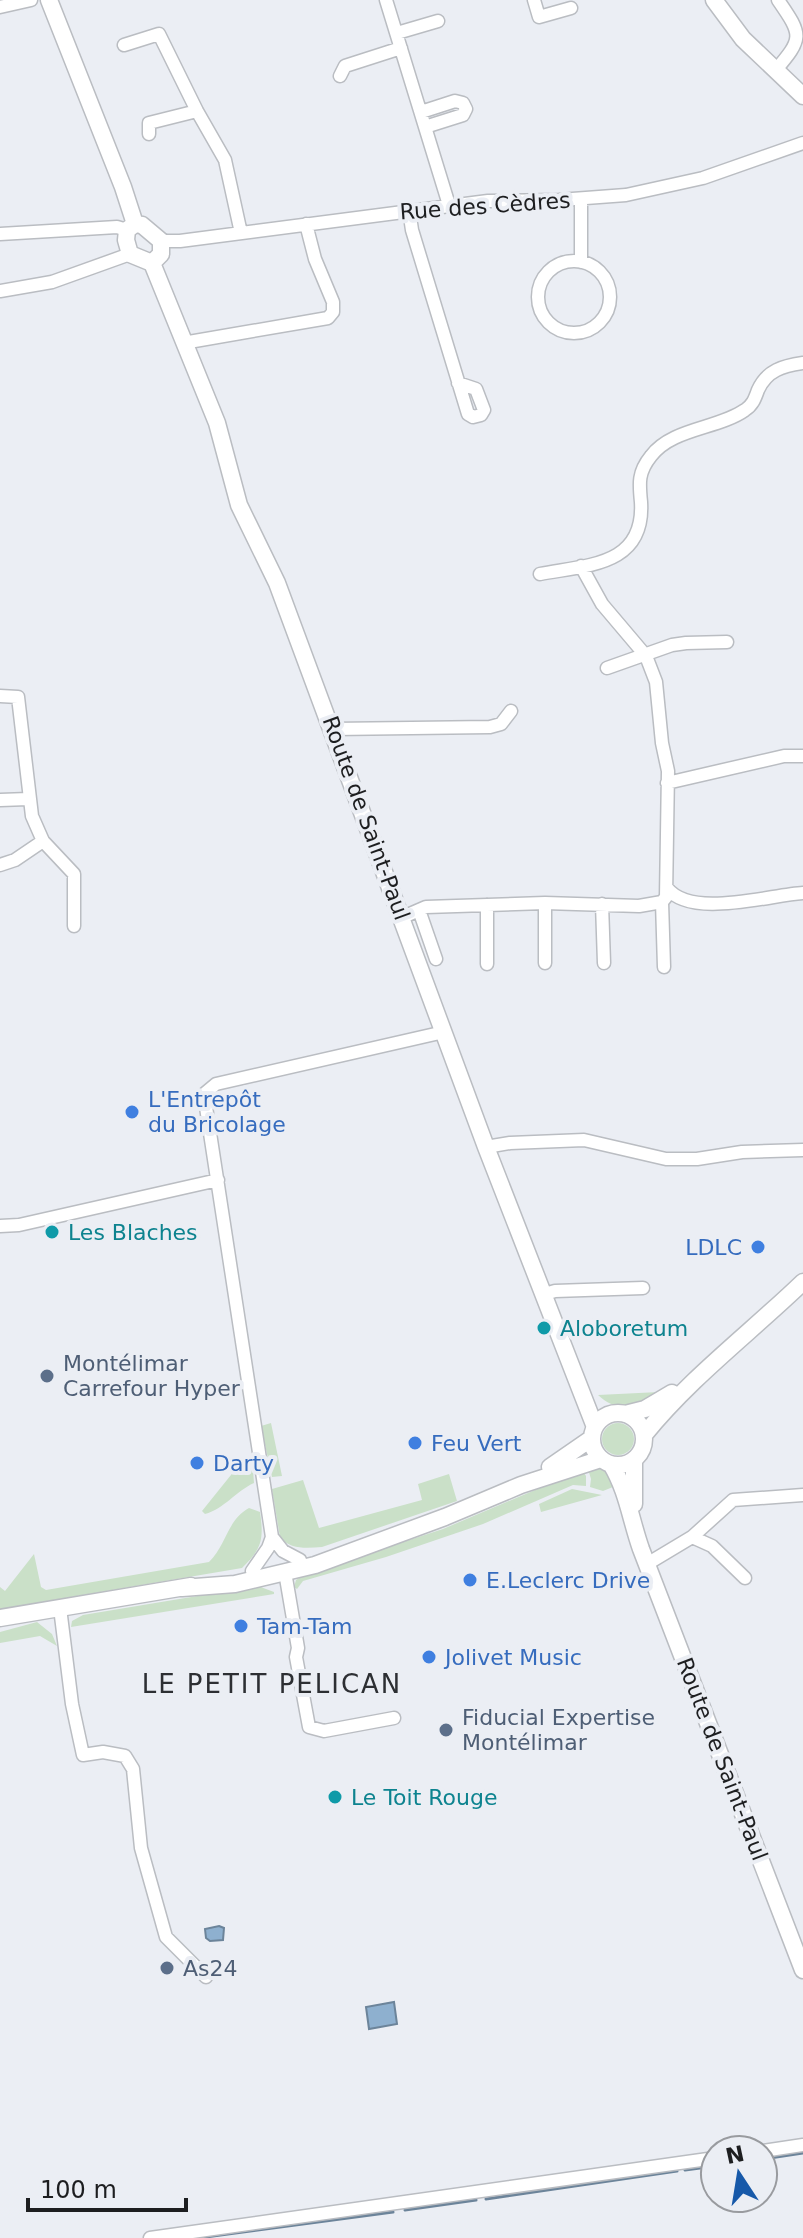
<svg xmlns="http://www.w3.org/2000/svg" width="803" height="2238" viewBox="0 0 803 2238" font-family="'DejaVu Sans',sans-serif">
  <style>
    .green { fill: #cae0c8 }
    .water { fill: #8eb0cf; stroke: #6c849a; stroke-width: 2 }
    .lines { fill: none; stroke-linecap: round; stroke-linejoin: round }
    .stream { stroke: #6c849a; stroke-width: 3 }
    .street-casing { stroke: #babdc2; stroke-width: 15 }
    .secondary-casing { stroke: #babdc2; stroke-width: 19 }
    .street { stroke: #fff; stroke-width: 12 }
    .secondary { stroke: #fff; stroke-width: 16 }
    .shop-dot { fill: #3f7fe0; stroke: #ebeef4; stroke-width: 3 }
    .culture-dot { fill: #0f9aa8; stroke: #ebeef4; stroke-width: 3 }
    .service-dot { fill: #5c6f8a; stroke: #ebeef4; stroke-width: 3 }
    .labels { text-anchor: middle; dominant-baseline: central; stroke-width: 8; stroke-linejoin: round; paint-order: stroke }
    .street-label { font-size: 22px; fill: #1d1e20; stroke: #ebeef4 }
    .shop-label { font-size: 22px; fill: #366cbe; stroke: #ebeef4; text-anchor: start }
    .culture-label { font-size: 22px; fill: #0d838f; stroke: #ebeef4; text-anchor: start }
    .service-label { font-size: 22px; fill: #4e5e75; stroke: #ebeef4; text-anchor: start }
    .quarter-label { font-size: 26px; letter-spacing: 2px; fill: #2d2f33; stroke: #ebeef4 }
  </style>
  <rect width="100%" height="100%" fill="#ebeef4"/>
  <path class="green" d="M659,1392C639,1405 619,1415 598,1395Z
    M602 1439a16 16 0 1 1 32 0a16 16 0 1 1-32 0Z
    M271,1423L282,1476L272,1477L261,1426Z
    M252,1457L254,1483C236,1491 224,1509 205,1514L202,1511L243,1460Z
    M597,1468L607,1472L618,1485L603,1491L590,1487L591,1479L588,1469Z
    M582,1470L586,1476V1486L573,1485L483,1524L386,1557L303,1581L297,1589L294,1587L296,1580L305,1574L443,1529Z
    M449,1474L457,1501L322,1547C307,1548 290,1550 280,1537L272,1489L303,1480L319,1528L422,1500L418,1484Z
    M572,1489L602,1495L541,1512L539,1504Z
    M249,1508L260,1512C264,1539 262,1549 242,1568L0,1609V1587L5,1591L34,1554L41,1587L46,1590L209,1562C226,1546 227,1520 249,1508Z
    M258,1586L274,1592V1594L71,1627L72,1621L83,1615Z
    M37,1622L52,1634L57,1646L40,1636L0,1643V1632Z"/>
  <path class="water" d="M219,1926L224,1928L223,1940L210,1941L206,1938L205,1929Z
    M394,2002L397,2024L369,2029L366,2007Z"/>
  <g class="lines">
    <path class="stream" d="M763,2159L803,2153
      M685,2170L715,2166
      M486,2199L677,2171
      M405,2210L476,2200
      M198,2238L393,2212"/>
    <g class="street-casing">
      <path id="street" d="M386,0L449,205
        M534,0L539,17L571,8
        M0,7L31,0
        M397,33L438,21
        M124,45L159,34L197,111L225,160L241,233
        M775,71C803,38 803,36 778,0
        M340,76L345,66L401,48
        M421,112L455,101L463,103L466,109L463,115L425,127
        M149,134V123L197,111
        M409,210L412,230L468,414L473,417L481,415L484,410L476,389L458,383
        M0,234L117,227L127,230
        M161,241H180L488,201L559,200L626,195L703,178L803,143
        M538 297a36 36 0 1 1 72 0a36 36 0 1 1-72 0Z
        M581,262V199
        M0,291L52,282L130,254
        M183,343L328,318L333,312V302L315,259L306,224
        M540,574C587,565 645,566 641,502C639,483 638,472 651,456C672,428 718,429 745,410C753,405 755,398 758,390C767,370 783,366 803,363
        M607,668L672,645L686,643L727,642
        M0,696L18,697L32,816L43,841L74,874V926
        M333,729L490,727L501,724L511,711
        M667,783L784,756H803
        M0,800L28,799
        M0,865L15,860L43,841
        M667,888C691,919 769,895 803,893
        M662,902L664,967
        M602,904L604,963
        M419,910L436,959
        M403,917L426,907L545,903L639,906L662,902L666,897L668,771L662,743L656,682L646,656L602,604L581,566
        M545,963V903
        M487,964V905
        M486,1147L510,1143L584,1140L666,1159H697L742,1152L803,1150
        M0,1226L19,1225L218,1180
        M545,1294L555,1291L643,1288
        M272,1537L283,1551L300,1560
        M692,1537L712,1546L745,1578
        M647,1564L692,1537L733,1500L803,1495
        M252,1571L268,1548L272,1537L204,1094L216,1084L444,1032
        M285,1572L298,1648L296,1657L309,1727L324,1731L394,1718
        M60,1608L72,1704L83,1755L103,1752L125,1756L133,1769L141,1848L166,1937L206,1977
        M763,2151L803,2145
        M150,2238L715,2158"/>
    </g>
    <g class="secondary-casing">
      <path id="secondary" d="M49,0L123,187L135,224
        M714,0L743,39L803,96
        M135,224L142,225L161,241V254L152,263
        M135,224L127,230L126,240L130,254L152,263
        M152,263L217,423L239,505L277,583L486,1147L595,1427
        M592 1439a26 26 0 1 1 52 0a26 26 0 1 1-52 0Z
        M625,1414L645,1409L672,1393
        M644,1435C690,1378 750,1333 803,1282
        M634,1460V1504
        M611,1464C627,1490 631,1521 641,1549L803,1970
        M550,1467L592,1438
        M182,1588L235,1584L315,1565L445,1517L521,1485L601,1459
        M0,1618L191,1586"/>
    </g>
    <use href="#street" class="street"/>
    <use href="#secondary" class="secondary"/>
  </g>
  <g class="shop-dot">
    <circle cx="132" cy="1112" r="8"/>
    <circle cx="758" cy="1247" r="8"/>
    <circle cx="415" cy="1443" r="8"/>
    <circle cx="197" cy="1463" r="8"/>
    <circle cx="470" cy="1580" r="8"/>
    <circle cx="241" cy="1626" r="8"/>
    <circle cx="429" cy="1657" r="8"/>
  </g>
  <g class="culture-dot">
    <circle cx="52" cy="1232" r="8"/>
    <circle cx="544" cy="1328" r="8"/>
    <circle cx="335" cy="1797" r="8"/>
  </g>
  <g class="service-dot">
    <circle cx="47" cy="1376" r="8"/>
    <circle cx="446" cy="1730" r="8"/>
    <circle cx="167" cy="1968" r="8"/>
  </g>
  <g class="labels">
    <g class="street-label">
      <text transform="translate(485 206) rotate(-4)">Rue des Cèdres</text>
      <text transform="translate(366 818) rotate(70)">Route de Saint-Paul</text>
      <text transform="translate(722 1759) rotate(69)">Route de Saint-Paul</text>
    </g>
    <g class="shop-label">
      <text x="148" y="1099">L'Entrepôt<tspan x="148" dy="25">du Bricolage</tspan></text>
      <text x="742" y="1247" text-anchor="end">LDLC</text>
      <text x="431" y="1443">Feu Vert</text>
      <text x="213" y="1463">Darty</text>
      <text x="486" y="1580">E.Leclerc Drive</text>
      <text x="257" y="1626">Tam-Tam</text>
      <text x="445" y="1657">Jolivet Music</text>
    </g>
    <g class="culture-label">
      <text x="68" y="1232">Les Blaches</text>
      <text x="560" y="1328">Aloboretum</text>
      <text x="351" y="1797">Le Toit Rouge</text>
    </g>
    <g class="service-label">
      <text x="63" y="1363">Montélimar<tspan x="63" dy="25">Carrefour Hyper</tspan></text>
      <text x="462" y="1717">Fiducial Expertise<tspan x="462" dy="25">Montélimar</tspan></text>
      <text x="183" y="1968">As24</text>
    </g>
    <g class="quarter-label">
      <text x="272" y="1684">LE PETIT PELICAN</text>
    </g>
  </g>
  <g transform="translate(739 2174) rotate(348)"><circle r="38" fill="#ebeef4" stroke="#999b9f" stroke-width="2"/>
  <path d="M0-6L14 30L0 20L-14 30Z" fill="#1759a9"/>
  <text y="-12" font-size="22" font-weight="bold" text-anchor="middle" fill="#1d1e20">N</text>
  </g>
  <path d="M28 2198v12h158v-12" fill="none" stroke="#1d1e20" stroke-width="4"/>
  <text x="40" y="2198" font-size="24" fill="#1d1e20" stroke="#ebeef4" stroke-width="6" paint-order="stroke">100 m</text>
</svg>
